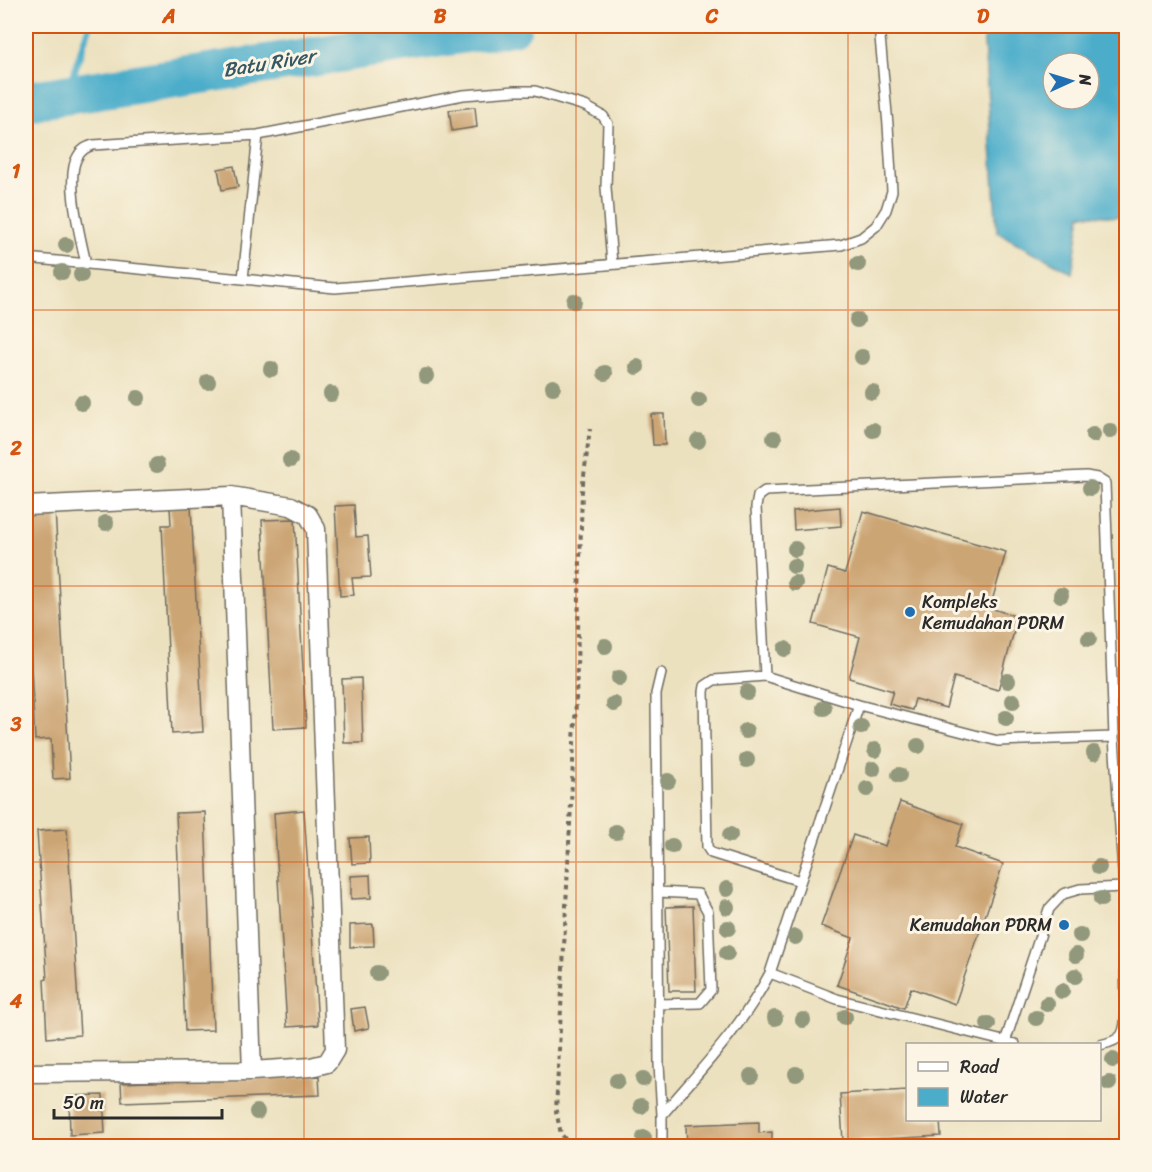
<svg xmlns="http://www.w3.org/2000/svg" width="1152" height="1172" viewBox="0 0 1152 1172" font-family="Sriracha,sans-serif">
  <style>
    .water { fill: #4badca; stroke: #3b6c7a; stroke-width: 1.5; fill-rule: evenodd }
    .lines { fill: none; stroke-linecap: round; stroke-linejoin: round }
    .stream { stroke: #4badca; stroke-width: 7 }
    .river { stroke: #4badca; stroke-width: 40 }
    .building { fill: #cca574 }
    .service-casing { stroke: #6f6b5f; stroke-width: 12 }
    .minor-casing { stroke: #6f6b5f; stroke-width: 21 }
    .path { stroke: #6f6b5f; stroke-width: 4; stroke-dasharray: 4.5 4.5; stroke-linecap: butt }
    .service { stroke: #fff; stroke-width: 9 }
    .minor { stroke: #fff; stroke-width: 18 }
    .tree { fill: #91987c }
    .grid { fill: none; stroke: #d5540f; stroke-width: 1.5; stroke-opacity: 0.55 }
    .poi-dot { fill: #1f6fb2; stroke: #fcf5e5; stroke-width: 2 }
    .labels { text-anchor: middle; dominant-baseline: central; stroke-width: 6; stroke-linejoin: round; paint-order: stroke }
    .poi-label { font-size: 18px; fill: #2b2b2b; stroke: #fcf5e5; text-anchor: start }
    .water-label { font-size: 20px; font-style: italic; fill: #365863; stroke: #fcf5e5 }
    .neatline { fill: none; stroke: #d5540f; stroke-width: 2 }
    .grid-label { font-size: 20px; text-anchor: middle; font-weight: bold; fill: #d5540f }
  </style>
  <rect width="100%" height="100%" fill="#fcf5e5"/>
  <filter id="ink" filterUnits="userSpaceOnUse"><feTurbulence type="fractalNoise" baseFrequency=".0167" numOctaves="2"/><feDisplacementMap in="SourceGraphic" scale="12" xChannelSelector="R" yChannelSelector="G"/><feConvolveMatrix kernelMatrix="1 2 1 2 8 2 1 2 1" color-interpolation-filters="sRGB"/></filter>
  <filter id="wash" filterUnits="userSpaceOnUse"><feTurbulence type="fractalNoise" baseFrequency=".008" numOctaves="4" result="noise"/><feDisplacementMap in="SourceGraphic" scale="24" xChannelSelector="R" yChannelSelector="G"/><feGaussianBlur stdDeviation="1.35" result="paint"/><feColorMatrix in="noise" values="0 0 0 0 0 0 0 0 0 0 0 0 0 0 0 0 0 1.4 0 .05"/><feComposite in="paint" operator="in"/></filter>
  <g filter="url(#wash)">
    <rect width="100%" height="100%" fill="#ece1bf"/>
    <path class="water" d="M978,26H1126V214L1115,217L1081,214L1072,273L997,232L983,29ZM1053,63H1089V99H1053Z"/>
    <g class="lines">
      <path class="stream" d="M67,94L89,26"/>
      <path class="river" d="M26,101L512,26"/>
    </g>
    <g id="blocks">
      <path class="building" d="M475,107L477,127L452,131L449,110Z
        M234,166L238,187L222,190L218,169Z
        M651,414H664L665,445H653Z
        M354,505L356,537L368,536L371,577L352,578L354,595L340,596L335,506Z
        M191,506L203,732L172,734L162,525H171L170,507Z
        M840,507L841,526L794,530L793,511Z
        M55,509L70,778L53,779L51,739L35,740L26,572V511Z
        M863,511L1006,552L990,608L1018,617L998,690L954,677L946,708L915,699L912,710L889,704L893,691L849,678L860,637L813,624L828,568L845,573Z
        M295,519L306,727L273,729L262,520Z
        M361,678L363,743H344L342,679Z
        M900,802L963,824L955,847L1003,864L955,1004L911,988L904,1008L837,985L853,938L821,926L853,835L885,846Z
        M304,810L318,1025L287,1027L274,813Z
        M205,812L213,1030L185,1031L176,813Z
        M67,829L80,1035L47,1038L44,980L47,979L37,831Z
        M369,837L370,863L352,864L350,838Z
        M370,875L371,898L351,899V876Z
        M693,906L696,991H669L666,907Z
        M373,924L374,946L350,947V925Z
        M365,1007L369,1028L354,1031L351,1009Z
        M319,1076L320,1095L122,1102L121,1083Z
        M908,1090V1120H940L941,1136L843,1141L840,1094Z
        M103,1095L105,1133L70,1135L69,1096Z
        M759,1122V1133L772,1132V1146H687L686,1125Z"/>
    </g>
  </g>
  <g filter="url(#ink)">
    <use href="#blocks" fill-opacity="0" stroke="#6f6b5f" stroke-width="1.5"/>
    <g class="lines">
      <g class="service-casing">
        <path id="service" d="M26,258L335,288L841,245L861,238L876,226L886,210L892,191L888,125L879,26
          M86,264C81,239 64,177 78,156C82,149 87,147 93,145L258,135L463,95L515,91H535L585,106L603,116L608,124L606,187L612,264
          M243,279L258,135
          M661,673L656,694L659,1064L662,1115
          M765,676L756,507L758,496L765,491L1086,476L1097,478L1105,483L1114,737L1124,887L1126,1011C1125,1035 1123,1040 1100,1045
          M859,705L770,973L837,999L1015,1044
          M800,881L711,853L707,847L704,692L705,686L714,680L765,676L859,705L998,741L1114,737
          M658,892L698,894L708,912L711,990L700,1003L658,1004
          M1005,1042L1049,909L1063,894L1080,889L1124,887
          M662,1146V1115C702,1068 741,1028 770,973"/>
      </g>
      <g class="minor-casing">
        <path id="minor" d="M231,496L252,1071
          M26,506L231,496L291,506L308,515L316,529L335,1050L327,1063L311,1067L252,1071L26,1073"/>
      </g>
      <path class="path" d="M571,1146L561,1134L556,1111L576,701L582,491L590,429"/>
      <use href="#service" class="service"/>
      <use href="#minor" class="minor"/>
    </g>
    <g class="tree">
      <circle cx="66" cy="245" r="8"/>
      <circle cx="858" cy="264" r="8"/>
      <circle cx="62" cy="272" r="8"/>
      <circle cx="81" cy="275" r="8"/>
      <circle cx="574" cy="301" r="8"/>
      <circle cx="857" cy="320" r="8"/>
      <circle cx="862" cy="357" r="8"/>
      <circle cx="637" cy="367" r="8"/>
      <circle cx="271" cy="369" r="8"/>
      <circle cx="605" cy="373" r="8"/>
      <circle cx="426" cy="376" r="8"/>
      <circle cx="208" cy="382" r="8"/>
      <circle cx="553" cy="387" r="8"/>
      <circle cx="872" cy="392" r="8"/>
      <circle cx="331" cy="394" r="8"/>
      <circle cx="138" cy="398" r="8"/>
      <circle cx="699" cy="400" r="8"/>
      <circle cx="82" cy="403" r="8"/>
      <circle cx="873" cy="430" r="8"/>
      <circle cx="1110" cy="431" r="8"/>
      <circle cx="1093" cy="435" r="8"/>
      <circle cx="774" cy="438" r="8"/>
      <circle cx="698" cy="441" r="8"/>
      <circle cx="290" cy="460" r="8"/>
      <circle cx="157" cy="465" r="8"/>
      <circle cx="1090" cy="488" r="8"/>
      <circle cx="106" cy="523" r="8"/>
      <circle cx="795" cy="549" r="8"/>
      <circle cx="794" cy="566" r="8"/>
      <circle cx="795" cy="583" r="8"/>
      <circle cx="1061" cy="595" r="8"/>
      <circle cx="1089" cy="639" r="8"/>
      <circle cx="605" cy="646" r="8"/>
      <circle cx="785" cy="649" r="8"/>
      <circle cx="619" cy="678" r="8"/>
      <circle cx="1008" cy="681" r="8"/>
      <circle cx="747" cy="692" r="8"/>
      <circle cx="1013" cy="701" r="8"/>
      <circle cx="614" cy="704" r="8"/>
      <circle cx="824" cy="708" r="8"/>
      <circle cx="1006" cy="718" r="8"/>
      <circle cx="861" cy="727" r="8"/>
      <circle cx="746" cy="731" r="8"/>
      <circle cx="918" cy="746" r="8"/>
      <circle cx="875" cy="750" r="8"/>
      <circle cx="1094" cy="753" r="8"/>
      <circle cx="747" cy="760" r="8"/>
      <circle cx="873" cy="769" r="8"/>
      <circle cx="899" cy="775" r="8"/>
      <circle cx="668" cy="781" r="8"/>
      <circle cx="867" cy="789" r="8"/>
      <circle cx="616" cy="832" r="8"/>
      <circle cx="730" cy="835" r="8"/>
      <circle cx="672" cy="846" r="8"/>
      <circle cx="1099" cy="867" r="8"/>
      <circle cx="727" cy="889" r="8"/>
      <circle cx="1101" cy="899" r="8"/>
      <circle cx="727" cy="907" r="8"/>
      <circle cx="728" cy="928" r="8"/>
      <circle cx="1080" cy="935" r="8"/>
      <circle cx="795" cy="937" r="8"/>
      <circle cx="727" cy="953" r="8"/>
      <circle cx="1076" cy="955" r="8"/>
      <circle cx="377" cy="973" r="8"/>
      <circle cx="1075" cy="976" r="8"/>
      <circle cx="1062" cy="991" r="8"/>
      <circle cx="1047" cy="1004" r="8"/>
      <circle cx="845" cy="1017" r="8"/>
      <circle cx="775" cy="1018" r="8"/>
      <circle cx="1036" cy="1018" r="8"/>
      <circle cx="803" cy="1020" r="8"/>
      <circle cx="988" cy="1024" r="8"/>
      <circle cx="1113" cy="1060" r="8"/>
      <circle cx="796" cy="1074" r="8"/>
      <circle cx="751" cy="1076" r="8"/>
      <circle cx="643" cy="1079" r="8"/>
      <circle cx="617" cy="1081" r="8"/>
      <circle cx="1109" cy="1083" r="8"/>
      <circle cx="641" cy="1106" r="8"/>
      <circle cx="257" cy="1112" r="8"/>
      <circle cx="644" cy="1138" r="8"/>
    </g>
  </g>
  <path class="grid" d="M304,26V1146M576,26V1146M848,26V1146M26,310H1126M26,586H1126M26,862H1126"/>
  <g class="poi-dot">
    <circle cx="910" cy="612" r="6"/>
    <circle cx="1064" cy="925" r="6"/>
  </g>
  <g class="labels">
    <g class="poi-label">
      <text x="922" y="602">Kompleks<tspan x="922" dy="21">Kemudahan PDRM</tspan></text>
      <text x="1052" y="925" text-anchor="end">Kemudahan PDRM</text>
    </g>
    <g class="water-label">
      <text transform="translate(269 63) rotate(-9)">Batu River</text>
    </g>
  </g>
  <rect width="1152" height="1172" fill="none" stroke="#fcf5e5" stroke-width="66"/>
  <rect x="906" y="1043" width="195" height="78" fill="#fcf5e5" stroke="#a8a49b" stroke-width="1.5"/>
  <rect x="918" y="1062" width="30" height="9" fill="#ffffff" stroke="#a8a49b" stroke-width="1.5"/>
  <text x="960" y="1073" font-size="18" fill="#2b2b2b">Road</text>
  <rect x="918" y="1088" width="30" height="18" fill="#4badca" stroke="#a8a49b" stroke-width="1.5"/>
  <text x="960" y="1103" font-size="18" fill="#2b2b2b">Water</text>
  <g transform="translate(1071 81) rotate(86)"><circle r="28" fill="#fcf5e5" stroke="#a8a49b" stroke-width="1.5"/>
  <path d="M0-4.5L10 22L0 15L-10 22Z" fill="#1f6fb2"/>
  <text y="-9" font-size="16" font-weight="bold" text-anchor="middle" fill="#2b2b2b">N</text>
  </g>
  <path d="M54 1109v9h168v-9" fill="none" stroke="#2b2b2b" stroke-width="3"/>
  <text x="63" y="1109" font-size="18" fill="#2b2b2b" stroke="#fcf5e5" stroke-width="4.5" paint-order="stroke">50 m</text>
  <rect x="33" y="33" width="1086" height="1106" class="neatline"/>
  <g class="grid-label">
    <text x="169" y="23">A</text>
    <text x="440" y="23">B</text>
    <text x="712" y="23">C</text>
    <text x="983" y="23">D</text>
    <text x="16" y="178">1</text>
    <text x="16" y="455">2</text>
    <text x="16" y="731">3</text>
    <text x="16" y="1008">4</text>
  </g>
</svg>
